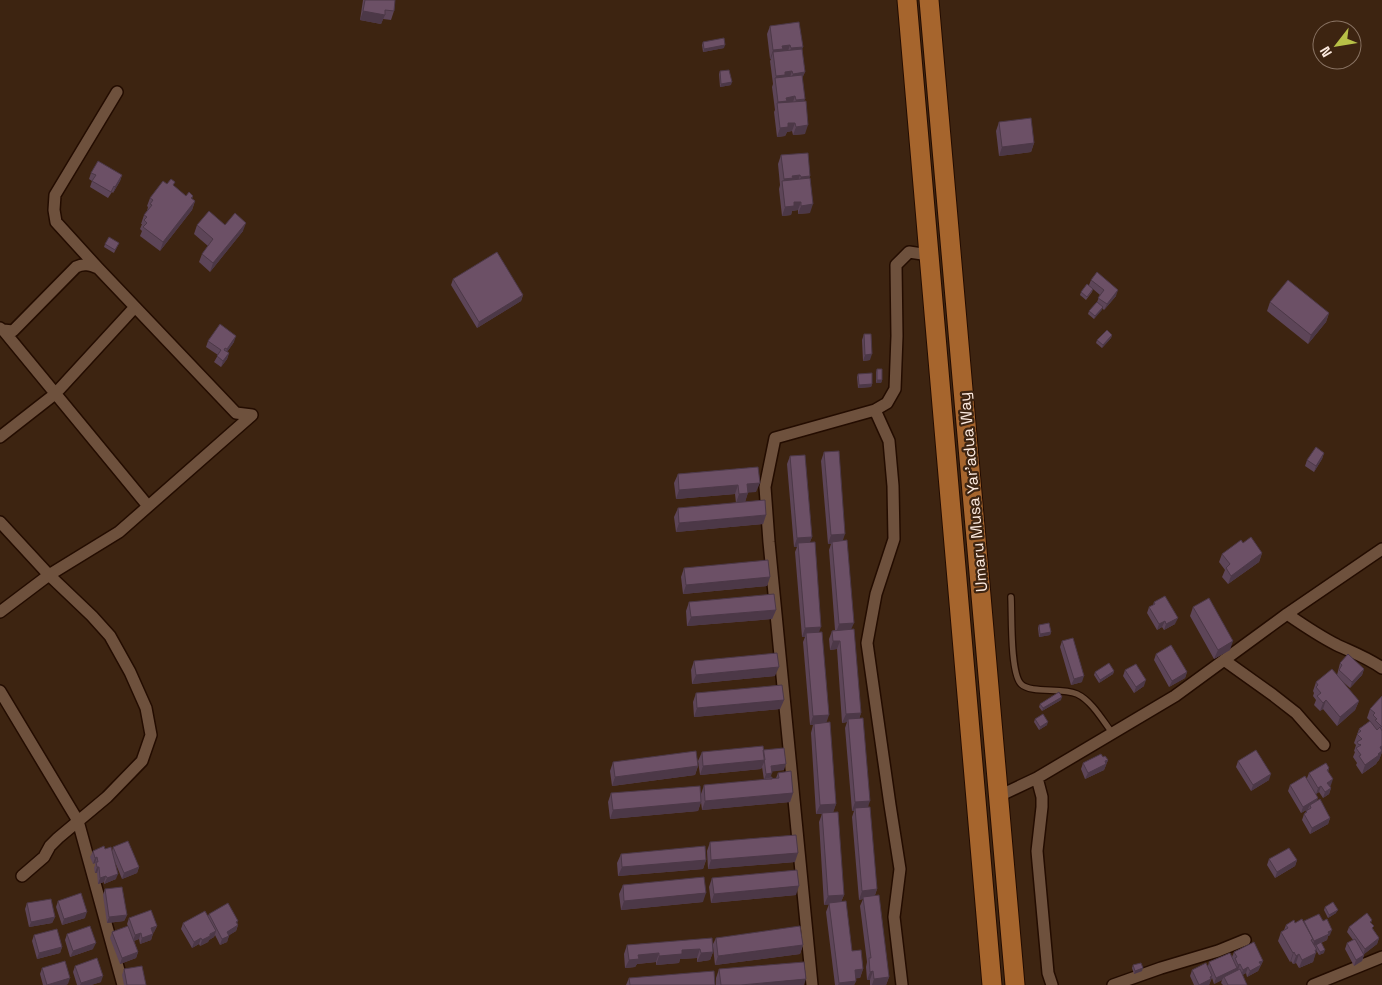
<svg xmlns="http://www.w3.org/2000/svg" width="1382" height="985" viewBox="0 0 1382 985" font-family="'Space Grotesk',sans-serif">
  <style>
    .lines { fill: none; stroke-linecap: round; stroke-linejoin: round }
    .service-casing { stroke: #230c00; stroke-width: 8 }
    .minor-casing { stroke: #230c00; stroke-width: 14 }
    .primary-casing { stroke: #230c00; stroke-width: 21 }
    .service { stroke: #6e513d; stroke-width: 5.5 }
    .minor { stroke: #6e513d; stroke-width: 11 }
    .primary { stroke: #a6652d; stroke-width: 19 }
    .wall { fill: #5d4558 }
    .shaded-wall { fill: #4c3847 }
    .building { fill: #6c5066; stroke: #4c3847 }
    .labels { text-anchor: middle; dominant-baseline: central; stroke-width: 4.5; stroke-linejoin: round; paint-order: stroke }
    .street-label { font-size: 16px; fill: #fceadf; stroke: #3d2411 }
  </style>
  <rect width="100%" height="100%" fill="#3d2411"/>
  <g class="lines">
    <g class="service-casing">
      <path id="service" d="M1011,597C1012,614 1010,673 1021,684C1031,694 1062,687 1077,694C1092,701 1103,721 1113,734"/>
    </g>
    <g class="minor-casing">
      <path id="minor" d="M97,267L56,222L54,210L55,195L117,92
        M0,328L3,330L13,331L76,267C84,263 90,265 98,268L236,413L252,415
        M3,330L148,506
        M875,410L889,441L893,486L894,539L876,594L867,643L890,805L900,869L894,917L902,985
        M0,437L55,394L135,307
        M0,522L49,575L92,616L110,636L130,672L146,708L151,735L142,761L107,797L58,838L50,846L44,857L22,876
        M0,612L49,575L119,532L252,415
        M1287,614C1303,625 1319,636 1337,645C1352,652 1368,658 1382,668
        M1224,660L1273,695L1296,713L1324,745
        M0,691L78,821L123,985
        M1037,778L1042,797V807L1037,851L1048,973L1052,985
        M999,796L1037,778L1175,696L1287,614L1382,549
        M812,985L769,542L765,487L775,438L875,410L887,403L895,389L897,336L896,265L909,252L929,255
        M1113,985L1161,968L1218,951L1245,940
        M1313,985L1382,957"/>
    </g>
    <g class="primary-casing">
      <path id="primary" d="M907,0L992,985
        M929,0L1015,985"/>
    </g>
    <use href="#service" class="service"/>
    <use href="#minor" class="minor"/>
    <use href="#primary" class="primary"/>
  </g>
  <path class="wall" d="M363,0H395L394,11L391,20L383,19L381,24L360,20Z
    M770,26L803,47L802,49L805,72L802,78L804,101L805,134L793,135L792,131L787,132L785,136L777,137L774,112L775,110L772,87L773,84L770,61L771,59H770L767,34Z
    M703,42L724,48L703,52L702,45Z
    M720,71L731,85L720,87L719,74Z
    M999,122L1034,143L1031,152L999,156L996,131Z
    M781,155L810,176L809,178L810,213L798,214V210L792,211L791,215L782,216L779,189L780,185L778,164Z
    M91,173L122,175L120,181L113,193L112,192L108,198L90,187L92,181L89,179Z
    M174,186L186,196H193L192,199L195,201L192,210L160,251L140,236L142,231L140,229L142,224H141L144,215L147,211L148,207L147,206L150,198Z
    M197,225L243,231L210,272L199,262L202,254L208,246L194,234Z
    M119,243L114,253L104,247L105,244Z
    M453,279L523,295L521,301L477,328L451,285Z
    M1091,280L1116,296L1104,310L1102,308L1094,319L1088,314L1089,311L1097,302L1100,295L1093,289L1092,292L1086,300L1080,295L1081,292L1089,285Z
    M1270,302L1329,313L1326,322L1308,344L1267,311Z
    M864,334L870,360L863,361L862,340Z
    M1112,335L1111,338L1102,348L1096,343L1097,340Z
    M208,341L234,342L227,352L229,353L227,359L221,367L214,362L218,355L206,347Z
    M877,369L882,380L881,383H876V372Z
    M858,374L872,384L871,387L858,388L857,377Z
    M824,452L843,541L851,629L861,713L859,719L877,889L875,895L889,977L886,985H870V980H867L866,967L867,962L860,906L863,899L859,900L852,817L854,811H852L845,728L847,722L842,723L837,649L830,650L829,639L832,631L835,630L829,550L831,544H828L821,461Z
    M1324,453L1322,459L1314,472L1305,466L1307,460Z
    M790,456L812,537L810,542L819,632L826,723L836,804L833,812L844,895L841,902L852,951L863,969L860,978H856V981L854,985H835L826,912L829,904L824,905L819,822L822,814H816L811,733L813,725H810L803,642L805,637H802L795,552L797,547H794L787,464Z
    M758,467L756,492H748L745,502L736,503L735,494L676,499L674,483L678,474Z
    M678,508L766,515L763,524L676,532L674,517Z
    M1243,543L1262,553L1259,562L1228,584L1222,577L1225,570L1219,562L1222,554Z
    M684,568L770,577L767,586L683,594L681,577Z
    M689,602L776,610L772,619L687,626L686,611Z
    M1154,602L1175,624L1164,630L1162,627L1157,630L1147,613L1149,607L1153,605Z
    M1193,607L1230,650L1214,659L1190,616Z
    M1039,625L1051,632L1050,635L1039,637L1038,628Z
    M1062,641L1082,682L1071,685L1060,647Z
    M1156,654L1187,672L1185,678L1169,687L1154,660Z
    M694,661L775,676L692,684L691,670Z
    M1340,663L1364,669L1362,675L1350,688L1340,679L1359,701L1355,710L1337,726L1323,709L1320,711L1314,705L1316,700L1313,696L1314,693L1313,691L1316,682L1337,675Z
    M1125,670L1144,686L1134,693L1123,676Z
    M1114,671L1113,674L1099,683L1094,675L1095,672Z
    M696,693L784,700L780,709L694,717L693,702Z
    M1382,696V752L1379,760L1377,762L1376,764L1362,774L1356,765L1357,763L1353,757L1355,752L1354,751L1356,745L1354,743L1359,729L1370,721L1367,718L1370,709Z
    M1061,700L1042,711L1039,707L1040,704Z
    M1035,719L1047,725L1039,730L1034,722Z
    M764,750L784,770L772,771L770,777L772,779L776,778L778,773L793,793L790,802L702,810L701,802L698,811L610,819L608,802L611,793L701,794L704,785L764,780L762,767L761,769L700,775L698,761L702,752Z
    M1103,757L1108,760L1104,770L1085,779L1081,769L1083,763Z
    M1238,761L1269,780L1251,791L1236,767Z
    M613,762L698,766L695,775L612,786L610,771Z
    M1329,768L1328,772L1331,785L1330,786L1331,788L1329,794L1323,798L1319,792L1316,794L1317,801L1330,818L1328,824L1310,834L1302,820L1304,814L1308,809L1301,813L1288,791L1290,785L1307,778L1309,773Z
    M710,842L795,862L708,869L707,851Z
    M113,847L139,867L137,873L122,879L115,862L116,879L104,884V882L98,884L97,873H95L94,868L95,865V863L93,864L90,857L93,851L105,849L112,851Z
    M621,854L706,860L703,869L618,876L617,863Z
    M1269,859L1297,860L1295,866L1275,878L1267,865Z
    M712,878L796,895L711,903L709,887Z
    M623,885L703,902L621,910L619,894Z
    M105,889L127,915L124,921L107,923L103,895Z
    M58,901L85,918L62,925L56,907Z
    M27,903L55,917L52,923L29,927L25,909Z
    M1325,907L1336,913L1328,918L1324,910Z
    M209,914L237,923L238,925L236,931L229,935L227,942L220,945L215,935L214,937L209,940L208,942L200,946L199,944L192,948L181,929L183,923L208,916Z
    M129,918L157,926L154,932L153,933L151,940L140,944L139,939L134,941L138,952L136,958L120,964L110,938L112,932L128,926L127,924Z
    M1372,920L1371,923L1373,929L1379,938L1377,944L1364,954V955L1362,961L1354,966L1345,949L1347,943L1353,940L1347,932L1349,927Z
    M1304,921L1330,935L1328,936L1327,940L1321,943L1324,953L1319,955L1316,950L1313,962L1299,968L1296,963L1293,964L1291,961L1290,962L1278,941L1281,932L1284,930L1286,925L1295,923H1304Z
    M67,934L93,949L70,957L65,940Z
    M34,935L62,947L60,953L37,959L32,941Z
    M716,938L803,945L800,954L715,965L713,947V952L710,960L697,962V958L680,959L679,963L656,965V962L637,964L635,967L625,968L624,954L627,945L712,946Z
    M1234,952L1263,961L1258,971L1247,977L1246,973L1242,975L1247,985H1223L1221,983L1222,980L1214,984L1212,978L1209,985H1194L1190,976L1192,970L1208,966L1209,962L1232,957Z
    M1133,965L1142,971L1134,974L1132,968Z
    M75,966L101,982L91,985H77L73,972Z
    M42,968L68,984L65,985H43L40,974Z
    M124,969L146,985H124L122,975Z
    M719,969L804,985H716V978Z
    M629,978L715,985H626Z"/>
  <path class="shaded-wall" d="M363,11L385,15L381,24L360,20Z
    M725,45L724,48L703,52L704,49Z
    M790,45L787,54L773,52L771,59H770L773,50L782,46Z
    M803,47L799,56L788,57L791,48Z
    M792,71L789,80L775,79L776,76L785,72Z
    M805,72L801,81L789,83L793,74Z
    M732,82L731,85L720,87L721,84Z
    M795,96L792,105L777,104L778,102L786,98Z
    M805,99L802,108L792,109L796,100Z
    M788,123H795L792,131L787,132L785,136L777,137L780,128Z
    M808,125L805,134L793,135L796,127Z
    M1034,143L1031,152L999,156L1002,147Z
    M122,175L120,181L113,193L115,187Z
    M800,175L797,184L782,183L784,179L792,176Z
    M810,176L807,185L797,186L801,177Z
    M195,201L192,210L160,251L163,242Z
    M794,202H801L798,210L792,211L791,215L782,216L785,207Z
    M813,204L810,213L798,214L801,206Z
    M246,223L243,231L210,272L213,263Z
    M1118,290L1116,296L1104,310L1107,304Z
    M523,295L521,301L477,328L479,322Z
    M1103,307L1102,310L1094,319L1095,316Z
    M1329,313L1326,322L1308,344L1311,335Z
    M1112,335L1111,338L1102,348L1103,345Z
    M236,336L234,342L225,355L227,349Z
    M229,353L227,359L221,367L223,361Z
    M872,354L870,360L863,361L865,355Z
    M877,380H882L881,383H876Z
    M872,384L871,387L858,388L859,385Z
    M1324,453L1322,459L1314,472L1316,466Z
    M760,483L756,492L744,493L747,484Z
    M738,485L735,494L676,499L679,490Z
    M748,493L745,502L736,503L739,494Z
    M766,515L763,524L676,532L679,523Z
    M845,534L842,543L832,542L831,544H828L831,535Z
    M812,537L808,546L798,543L797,547H794L797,538Z
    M1262,553L1259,562L1228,584L1231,576Z
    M770,577L767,586L683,594L686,585Z
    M776,610L772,619L687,626L691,617Z
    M1178,618L1175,624L1164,630L1166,624Z
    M1165,621L1162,627L1157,630L1159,624Z
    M854,623L850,632L836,633L839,624Z
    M821,627L818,635L806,633L805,637H802L805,628Z
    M1051,632L1050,635L1039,637L1040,634Z
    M833,641H840L837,649L830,650Z
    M1233,641L1230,650L1214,659L1218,650Z
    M779,667L775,676L692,684L696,675Z
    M1364,669L1362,675L1350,688L1352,682Z
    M1114,671L1113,674L1099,683L1100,680Z
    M1187,672L1185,678L1169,687L1172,681Z
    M1084,676L1082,682L1071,685L1074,679Z
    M1146,680L1144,686L1134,693L1136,687Z
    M1062,697L1061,700L1042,711L1043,708Z
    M784,700L780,709L694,717L697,708Z
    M1326,700L1323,709L1320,711L1323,703Z
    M1359,701L1355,710L1337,726L1340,717Z
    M861,713L858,722L848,719L847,722L842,723L846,714Z
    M829,715L826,724L810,725L813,716Z
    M1048,722L1047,725L1039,730L1040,727Z
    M1382,743V752L1379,760L1377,762L1376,764L1362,774L1365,765Z
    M765,760L761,769L700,775L703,766Z
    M1108,760L1104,770L1085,779L1088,773Z
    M786,764L784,770L769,772L771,766Z
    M698,766L695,775L612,786L615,777Z
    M772,773L770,779L765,778L764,780L766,774Z
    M1271,774L1269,780L1251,791L1253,785Z
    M1333,779L1331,785L1325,789L1327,783Z
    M1321,786L1319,792L1316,794L1318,788Z
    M1331,788L1329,794L1323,798L1325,792Z
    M793,793L790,802L702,810L705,801Z
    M1318,798L1316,804L1310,805L1308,809L1301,813L1303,807Z
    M870,801L867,810L855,808L854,811H852L855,802Z
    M701,802L698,811L610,819L613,810Z
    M836,804L833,813L816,814L820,805Z
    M1330,818L1328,824L1310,834L1312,828Z
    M798,853L795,862L708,869L711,860Z
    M97,857L95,863L93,864L95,858Z
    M706,860L703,869L618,876L622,867Z
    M1297,860L1295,866L1275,878L1277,872Z
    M97,867H99L97,873H95Z
    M139,867L137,873L122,879L124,873Z
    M118,874L116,879L104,884L107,878Z
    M106,876L104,882L98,884L100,878Z
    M799,886L796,895L711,903L714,894Z
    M877,889L874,898L863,897V899L859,900L862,891Z
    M706,893L703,902L621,910L624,901Z
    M844,895L840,904L824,905L828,896Z
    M1338,910L1336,913L1328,918L1329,915Z
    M87,912L85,918L62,925L64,919Z
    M127,915L124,921L107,923L109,917Z
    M55,917L52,923L29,927L31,922Z
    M238,921L236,927L238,925L236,931L225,938L227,932Z
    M157,926L154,932L149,934L151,928Z
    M1332,930L1330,935L1328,936L1327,940L1312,947L1314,941Z
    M216,931L214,937L209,940L208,942L200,946L202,940Z
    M141,933L139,939L133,941L135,935Z
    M153,934L151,940L140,944L142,938Z
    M229,936L227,942L220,945L222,939Z
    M201,938L199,944L192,948L194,942Z
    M1379,938L1377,944L1363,955L1365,949Z
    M96,943L93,949L70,957L73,951Z
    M803,945L800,954L715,965L718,956Z
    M62,947L60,953L37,959L39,953Z
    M700,949L697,958L680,959L679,963L656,965L659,956L682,950Z
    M1317,950L1313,962L1299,968L1302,960Z
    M1325,950L1324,953L1319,955L1320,952Z
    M138,952L136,958L120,964L122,958Z
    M713,952L710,960L697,962L701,953Z
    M1294,952L1291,961L1290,962L1293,953Z
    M659,953L656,962L637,964L635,967L625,968L629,960L638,955Z
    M1299,954L1296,963L1293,964L1296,956Z
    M1364,955L1362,961L1354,966L1356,960Z
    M1263,961L1258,971L1247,977L1250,971L1259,962Z
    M1240,964L1238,970L1224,977L1222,980L1214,984L1216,978L1237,968L1238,965Z
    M1248,967L1246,973L1241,976L1243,970Z
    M1143,968L1142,971L1134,974L1135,971Z
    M863,969L860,978L851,979L855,970Z
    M873,971L870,980H867L870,972Z
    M103,976L101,982L91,985H80L81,983Z
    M1212,976L1209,985H1199L1210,977Z
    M889,977L886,985H872L874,979Z
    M70,978L68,984L65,985H47Z
    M806,979L804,985H741Z
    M856,981L854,985H838L839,983Z"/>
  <path class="building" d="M365,0H395L394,11L385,10V15L363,11Z
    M799,22L803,47L791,48L790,45L782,46L783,49L773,50L770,26Z
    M724,38L725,45L704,49L703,42Z
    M802,49L805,72L793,74L792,71L785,72V75L776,76L773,52Z
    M729,70L732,82L721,84L720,71Z
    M802,75L805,99L796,100L795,96L786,98L787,101L778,102L775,78Z
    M806,101L808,125L796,127L795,123H788V127L780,128L777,103Z
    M1031,118L1034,143L1002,147L999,122Z
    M808,153L810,176L801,177L800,175L792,176L793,178L784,179L781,155Z
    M98,161L122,175L115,187L114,186L111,192L92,181L96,175L91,173Z
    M810,178L813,204L801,206V202H794V206L785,207L782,181Z
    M171,179L175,182L173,185L186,196L189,192L193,196L191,198L195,201L163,242L143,227L147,223L144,220L147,217L144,215L152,205L150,204L153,200L150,198L163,181L167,184Z
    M209,211L225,225L235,213L246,223L213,263L202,254L213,239L197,225Z
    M109,237L119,243L115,250L105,244Z
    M497,252L523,295L479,322L453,279Z
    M1097,272L1118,290L1107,304L1098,298L1104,290L1091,280Z
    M1288,280L1329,313L1311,335L1270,302Z
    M1087,284L1093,289L1087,297L1081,292Z
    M1097,302L1103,307L1095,316L1089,311Z
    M220,324L236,336L227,349L225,348L224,350L229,353L223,361L217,356L221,350L208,341Z
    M1107,330L1112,335L1103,345L1097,340Z
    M864,334H871L872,354L865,355Z
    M877,369H882V380H877Z
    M872,373V384L859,385L858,374Z
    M1316,447L1324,453L1316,466L1307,460Z
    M839,451L845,534L831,535L824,452Z
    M805,455L812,537L797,538L790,456Z
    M758,467L760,483L747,484L748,493L739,494L738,485L679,490L678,474Z
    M765,500L766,515L679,523L678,508Z
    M1251,537L1262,553L1231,576L1226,568L1230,564L1222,554L1241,540L1243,543Z
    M847,540L854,623L839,624L832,542Z
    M815,542L821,627L805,628L798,543Z
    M768,560L770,577L686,585L684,568Z
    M774,594L776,610L691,617L689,602Z
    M1165,596L1178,618L1166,624L1165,621L1159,624L1149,607L1155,604L1154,602Z
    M1209,598L1233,641L1218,650L1193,607Z
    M1049,623L1051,632L1040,634L1039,625Z
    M854,629L861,713L846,714L840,641H833L832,631Z
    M822,632L829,715L813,716L806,633Z
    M1073,638L1084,676L1074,679L1062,641Z
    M1171,645L1187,672L1172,681L1156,654Z
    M777,653L779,667L696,675L694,661Z
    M1348,654L1364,669L1352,682L1339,670L1342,665L1340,663Z
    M1109,663L1114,671L1100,680L1095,672Z
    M1136,664L1146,680L1136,687L1125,670Z
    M1332,669L1359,701L1340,717L1326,700L1323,703L1317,696L1321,693L1316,687L1318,685L1316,682Z
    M782,685L784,700L697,708L696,693Z
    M1059,692L1062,697L1043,708L1040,704Z
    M1382,696V727L1375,720L1377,719L1373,715L1375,713L1370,709Z
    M1043,714L1048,722L1040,727L1035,719Z
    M863,718L870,801L855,802L848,719Z
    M1370,721L1377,730L1380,727L1382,731V746L1380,747L1382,751L1378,754L1379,755L1365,765L1359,756L1361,755L1356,748L1361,745L1360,744L1359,745L1357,742L1362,739L1357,734L1361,731L1359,729Z
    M830,722L836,804L820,805L814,724Z
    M763,746L765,760L703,766L702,752Z
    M784,748L786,764L771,766L772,773L766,774L763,750Z
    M1256,750L1271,774L1253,785L1238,761Z
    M696,751L698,766L615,777L613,762Z
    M1101,754L1103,757L1105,756L1108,760L1105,761L1106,764L1088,773L1083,763Z
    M1326,763L1329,768L1327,770L1333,779L1327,783L1331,788L1325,792L1321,786L1318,788L1309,773Z
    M791,771L793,793L705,801L704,785L779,778L778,773Z
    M1305,776L1318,798L1303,807L1290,785Z
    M772,777V779H765V778Z
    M700,786L701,802L613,810L611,793Z
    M1320,799L1330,818L1312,828L1304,814L1307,812L1306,811L1311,808L1310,805Z
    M870,807L877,889L862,891L855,808Z
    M838,812L844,895L828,896L822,813Z
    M796,835L798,853L711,860L710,842Z
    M128,841L139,867L124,873L113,847Z
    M104,846L105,849L111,847L118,874L107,878L106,876L100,878L99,867H97L96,862H98L97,857L95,858L93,851Z
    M705,846L706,860L622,867L621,854Z
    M1289,848L1297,860L1277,872L1269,859Z
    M797,870L799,886L714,894L712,878Z
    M704,877L706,893L624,901L623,885Z
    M122,887L127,915L109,917L105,889Z
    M81,893L87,912L64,919L58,901Z
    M879,895L889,977L874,979L873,971L870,972L869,958H871L863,897Z
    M51,899L55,917L31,922L27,903Z
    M846,901L852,951L861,950L863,969L855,970L856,981L839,983L829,903Z
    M1333,902L1338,910L1329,915L1325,907Z
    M228,903L238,921L236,922L238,925L227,932L229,936L222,939L209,914Z
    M151,910L157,926L151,928L153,934L142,938L141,933L135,935L129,918Z
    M205,911L216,931L210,934V936L202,940L201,938L194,942L183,923Z
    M1367,913L1372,920L1370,922L1374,926L1372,928L1379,938L1365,949L1349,927Z
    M1319,914L1323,921L1327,919L1332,930L1328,932L1329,934L1314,941L1304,921Z
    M1302,919L1313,939L1311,940L1317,950H1315L1316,953L1302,960L1299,954L1296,956L1294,952L1293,953L1281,932L1288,928L1286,925L1294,920L1295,923Z
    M90,926L96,943L73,951L67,934Z
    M128,926L138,952L122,958L112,932Z
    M800,926L803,945L718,956L716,938Z
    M57,929L62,947L39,953L34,935Z
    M712,938L713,952L701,953L700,949L682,950V954L659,956V953L638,955L639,959L629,960L627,945Z
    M1355,939L1364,955L1356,960L1347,943Z
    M1254,942L1263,961L1259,962L1261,965L1250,971L1248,967L1243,970L1240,964L1238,965L1235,958L1237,957L1234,952Z
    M1321,942L1325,950L1320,952L1316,945Z
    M1230,953L1237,968L1216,978L1209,962Z
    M97,958L103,976L81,983L75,966Z
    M65,961L70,978L47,985L42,968Z
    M804,962L806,979L741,985H721L719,969Z
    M1141,963L1143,968L1135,971L1133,965Z
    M1206,963L1212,976L1210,977L1211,979L1199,985L1192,970Z
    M142,966L146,985H127L124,969Z
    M1240,969L1247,985H1228L1224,977Z
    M714,971L715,985H630L629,978Z"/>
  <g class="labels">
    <g class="street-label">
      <text transform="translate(973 492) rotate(-95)">Umaru Musa Yar'adua Way</text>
    </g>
  </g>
  <g transform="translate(1337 45) rotate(239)"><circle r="24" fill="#3d2411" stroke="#897363"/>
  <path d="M0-4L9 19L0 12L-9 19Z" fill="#b8c147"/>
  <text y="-8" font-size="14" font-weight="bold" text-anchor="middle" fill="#fceadf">N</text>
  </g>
</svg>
